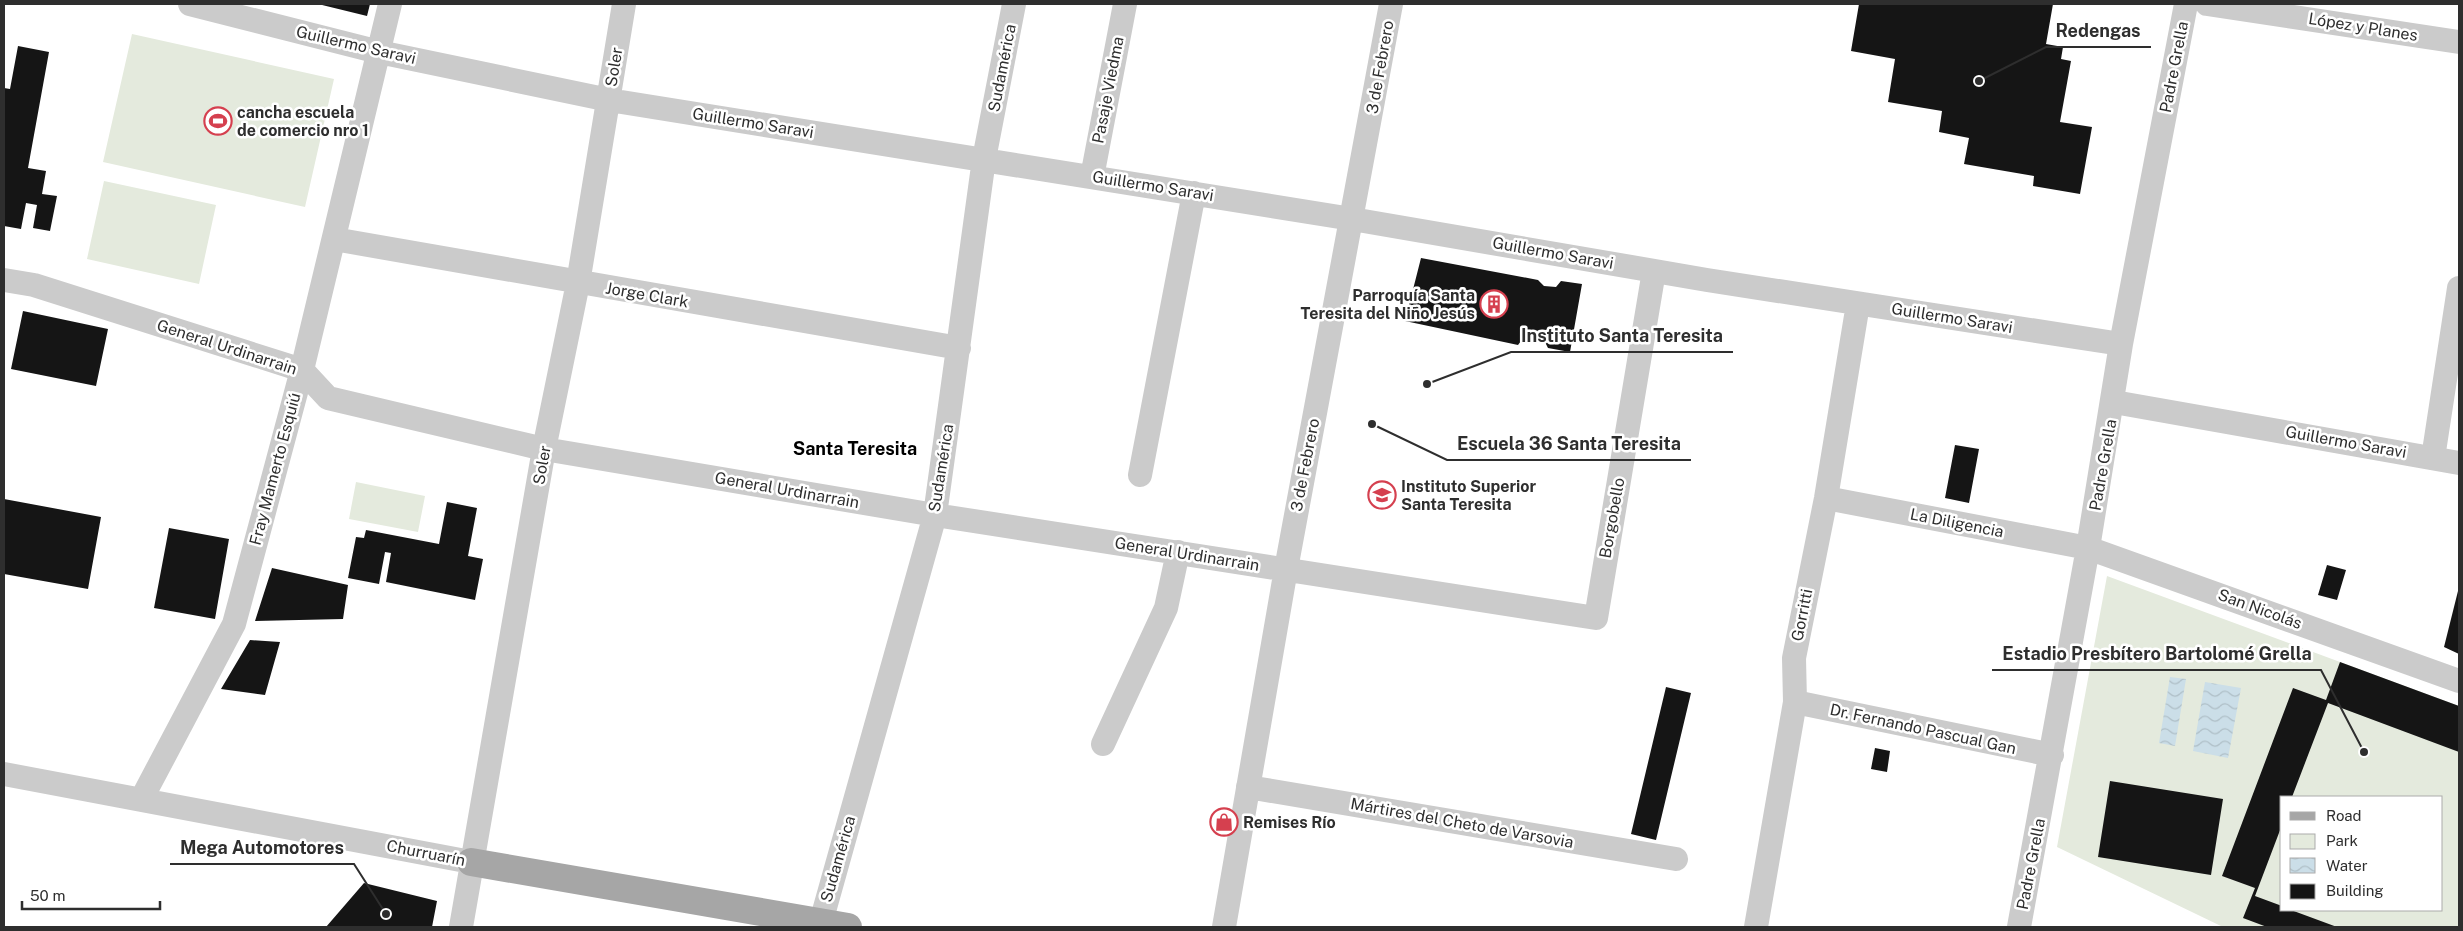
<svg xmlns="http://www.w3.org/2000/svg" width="2463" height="931" viewBox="0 0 2463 931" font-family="'Public Sans',sans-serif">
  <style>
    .park { fill: #e4eadd; fill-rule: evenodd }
    .water { fill: url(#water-waves) }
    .building { fill: #151515 }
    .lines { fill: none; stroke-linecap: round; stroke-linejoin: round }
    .minor { stroke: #cbcbcb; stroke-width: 24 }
    .major { stroke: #a6a6a6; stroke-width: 28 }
    .labels { text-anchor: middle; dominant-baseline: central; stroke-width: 5; stroke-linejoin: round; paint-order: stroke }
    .street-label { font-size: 16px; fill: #2e2e2e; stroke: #fff }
    .poi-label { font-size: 16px; font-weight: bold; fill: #2e2e2e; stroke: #fff; text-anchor: start }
    .neighbourhood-label { font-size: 18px; font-weight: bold; fill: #000; stroke: #fff }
    .leader { fill: none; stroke: #2e2e2e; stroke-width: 2 }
    .callout-dot { fill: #2e2e2e; stroke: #fff; stroke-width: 2 }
    .callout-label { font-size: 18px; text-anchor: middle; font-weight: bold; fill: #2e2e2e; stroke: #fff; stroke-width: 5; stroke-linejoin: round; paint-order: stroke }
  </style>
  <defs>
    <pattern id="water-waves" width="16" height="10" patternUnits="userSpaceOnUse" patternTransform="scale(1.25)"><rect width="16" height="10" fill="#cbdee8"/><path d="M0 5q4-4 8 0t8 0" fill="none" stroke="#afbfc7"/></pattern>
  </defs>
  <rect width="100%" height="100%" fill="#fff"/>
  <path class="park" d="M132,34L334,79L305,207L103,162Z
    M104,181L216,205L199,284L87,259Z
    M356,482L425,496L418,532L349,519Z
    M2107,576L2459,706V927H2223L2057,847ZM2282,797H2442V910H2282Z"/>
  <path class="water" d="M2170,677L2186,679L2175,746L2159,743Z
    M2205,682L2241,688L2228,758L2193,751Z"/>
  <path class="building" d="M318,4H370L367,16Z
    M1859,4H2053L2046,44L2063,47L2061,59L2071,61L2060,122L2092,127L2080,194L2033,186L2034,176L1964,164L1969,138L1939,132L1942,111L1888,102L1895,59L1851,51Z
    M18,46L49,52L28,168L46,171L42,194L57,196L50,231L33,228L37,205L26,203L21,229L4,226V88L10,89Z
    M1421,258L1538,280L1544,286L1556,287L1561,281L1582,284L1570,352L1548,348L1542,336L1527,333L1518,345L1405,321Z
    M23,311L108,329L96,386L11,369Z
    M1955,445L1979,449L1969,503L1945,498Z
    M4,499L101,517L88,589L4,574Z
    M447,502L477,508L468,556L483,559L475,600L386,582L391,553L385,552L379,584L348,578L356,537L364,538L366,530L439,544Z
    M169,528L229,539L215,619L154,608Z
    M2327,565L2346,570L2337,600L2318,595Z
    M272,568L348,585L343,619L255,621Z
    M2459,587V654L2444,647Z
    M250,640L280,642L265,695L221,689Z
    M2340,662L2459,706V752L2328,703L2292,797H2282V825L2255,896L2282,906V910H2291L2337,927H2267L2243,918L2255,888L2222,876L2293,688L2326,700Z
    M1666,687L1691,693L1656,840L1631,834Z
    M1875,748L1890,751L1887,772L1871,769Z
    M2110,781L2223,799L2211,875L2098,857Z
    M364,883L437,901L432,927H326Z"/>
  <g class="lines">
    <path class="minor" d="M190,4L379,52L609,100L1352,219L1707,280L2121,344
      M2207,4L2459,42
      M1092,177L1125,4
      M334,239L959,348
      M4,280L34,285L302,370L328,398L544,449L935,515L1596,618L1654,271
      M2114,402L2459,463
      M2433,458L2459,288
      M1140,475L1194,193
      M1826,498L2088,548L2459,681
      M1795,702L2052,755
      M1103,744L1166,608L1178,552
      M4,774L471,862
      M1248,787L1676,859
      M141,800L234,624L302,370L390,4
      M821,922L935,515L984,159L1014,4
      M461,927L544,449L578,283L624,4
      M1224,927L1286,569L1391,4
      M1756,927L1795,702L1794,658L1826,498L1858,304
      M2019,927L2088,548L2121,344L2186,4"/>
    <path class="major" d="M471,862L848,927"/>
  </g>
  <defs>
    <g id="stadium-ring" transform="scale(1.4375)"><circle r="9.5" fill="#fff" stroke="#d5404f" stroke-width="1.5"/><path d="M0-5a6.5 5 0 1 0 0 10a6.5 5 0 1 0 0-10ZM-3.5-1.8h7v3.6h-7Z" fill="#d5404f"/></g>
    <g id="building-ring" transform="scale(1.4375)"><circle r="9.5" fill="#fff" stroke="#d5404f" stroke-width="1.5"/><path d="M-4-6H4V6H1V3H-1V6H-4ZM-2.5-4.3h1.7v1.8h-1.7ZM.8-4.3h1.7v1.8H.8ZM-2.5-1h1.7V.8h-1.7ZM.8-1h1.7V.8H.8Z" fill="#d5404f"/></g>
    <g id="university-ring" transform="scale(1.4375)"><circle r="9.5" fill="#fff" stroke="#d5404f" stroke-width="1.5"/><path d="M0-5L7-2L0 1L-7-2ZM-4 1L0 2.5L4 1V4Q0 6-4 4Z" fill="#d5404f"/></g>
    <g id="shop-ring" transform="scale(1.4375)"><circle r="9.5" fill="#fff" stroke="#d5404f" stroke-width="1.5"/><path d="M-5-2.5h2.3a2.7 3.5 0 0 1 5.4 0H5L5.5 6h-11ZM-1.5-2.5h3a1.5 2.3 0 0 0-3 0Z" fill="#d5404f"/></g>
  </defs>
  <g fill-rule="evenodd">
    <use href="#stadium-ring" x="218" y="121"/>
    <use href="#building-ring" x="1494" y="304"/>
    <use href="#university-ring" x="1382" y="495"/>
    <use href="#shop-ring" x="1224" y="822"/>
  </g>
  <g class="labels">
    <g class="street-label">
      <text transform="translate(2363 27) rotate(9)">López y Planes</text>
      <text transform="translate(356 45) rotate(13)">Guillermo Saravi</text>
      <text transform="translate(614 67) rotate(-81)">Soler</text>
      <text transform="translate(1380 67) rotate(-80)">3 de Febrero</text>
      <text transform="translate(2174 67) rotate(-79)">Padre Grella</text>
      <text transform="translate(1002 68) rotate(-79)">Sudamérica</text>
      <text transform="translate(1108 90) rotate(-79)">Pasaje Viedma</text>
      <text transform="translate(753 123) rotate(9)">Guillermo Saravi</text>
      <text transform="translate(1153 186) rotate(9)">Guillermo Saravi</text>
      <text transform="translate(1553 253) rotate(10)">Guillermo Saravi</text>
      <text transform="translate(647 295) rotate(10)">Jorge Clark</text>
      <text transform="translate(1952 318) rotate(9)">Guillermo Saravi</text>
      <text transform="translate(227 347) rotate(18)">General Urdinarrain</text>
      <text transform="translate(2346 442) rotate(10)">Guillermo Saravi</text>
      <text transform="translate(542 465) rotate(-80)">Soler</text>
      <text transform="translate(1305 465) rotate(-79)">3 de Febrero</text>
      <text transform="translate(2103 465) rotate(-80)">Padre Grella</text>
      <text transform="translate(941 468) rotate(-81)">Sudamérica</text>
      <text transform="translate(275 469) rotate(-75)">Fray Mamerto Esquiú</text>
      <text transform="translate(787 490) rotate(10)">General Urdinarrain</text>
      <text transform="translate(1612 518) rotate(-80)">Borgobello</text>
      <text transform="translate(1957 523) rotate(11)">La Diligencia</text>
      <text transform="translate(1187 554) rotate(9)">General Urdinarrain</text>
      <text transform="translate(2260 609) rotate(20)">San Nicolás</text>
      <text transform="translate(1802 615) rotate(-79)">Gorritti</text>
      <text transform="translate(1923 729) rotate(12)">Dr. Fernando Pascual Gan</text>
      <text transform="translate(1462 823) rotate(10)">Mártires del Cheto de Varsovia</text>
      <text transform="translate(426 853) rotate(11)">Churruarín</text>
      <text transform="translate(838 859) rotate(-74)">Sudamérica</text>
      <text transform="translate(2031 864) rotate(-79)">Padre Grella</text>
    </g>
    <g class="poi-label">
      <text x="237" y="112">cancha escuela<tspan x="237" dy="18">de comercio nro 1</tspan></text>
      <text x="1475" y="295" text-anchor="end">Parroquía Santa<tspan x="1475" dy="18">Teresita del Niño Jesús</tspan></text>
      <text x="1401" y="486">Instituto Superior<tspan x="1401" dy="18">Santa Teresita</tspan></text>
      <text x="1243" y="822">Remises Río</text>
    </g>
    <g class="neighbourhood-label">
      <text x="855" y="448">Santa Teresita</text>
    </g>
  </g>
  <path class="leader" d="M1979 81L2046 47H2151M1427 384L1511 352H1733M1372 424L1447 460H1691M2364 752L2321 670H1992M386 914L354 864H170"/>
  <g class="callout-dot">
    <circle cx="1979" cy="81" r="5"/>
    <circle cx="1427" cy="384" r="5"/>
    <circle cx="1372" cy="424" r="5"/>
    <circle cx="2364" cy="752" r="5"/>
    <circle cx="386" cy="914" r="5"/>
  </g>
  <g class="callout-label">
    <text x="2098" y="37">Redengas</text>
    <text x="1622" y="342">Instituto Santa Teresita</text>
    <text x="1569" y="450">Escuela 36 Santa Teresita</text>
    <text x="2157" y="660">Estadio Presbítero Bartolomé Grella</text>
    <text x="262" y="854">Mega Automotores</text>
  </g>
  <rect width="2463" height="931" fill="none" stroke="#2e2e2e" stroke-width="10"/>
  <rect x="2280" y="796" width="162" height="115" fill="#ffffff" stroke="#ababab"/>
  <rect x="2290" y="812" width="25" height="8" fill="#a6a6a6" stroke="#ababab"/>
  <text x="2326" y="821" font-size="15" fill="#2e2e2e">Road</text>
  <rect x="2290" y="834" width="25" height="15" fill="#e4eadd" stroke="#ababab"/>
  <text x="2326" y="846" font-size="15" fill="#2e2e2e">Park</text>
  <rect x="2290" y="858" width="25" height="15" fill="url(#water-waves)" stroke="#ababab"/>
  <text x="2326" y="871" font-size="15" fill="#2e2e2e">Water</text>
  <rect x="2290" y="884" width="25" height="15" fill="#151515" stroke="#ababab"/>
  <text x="2326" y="896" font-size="15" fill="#2e2e2e">Building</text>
  <path d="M22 901v8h138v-8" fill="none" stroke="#2e2e2e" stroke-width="2.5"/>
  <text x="30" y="901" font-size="15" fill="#2e2e2e" stroke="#ffffff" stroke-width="4" paint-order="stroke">50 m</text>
</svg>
